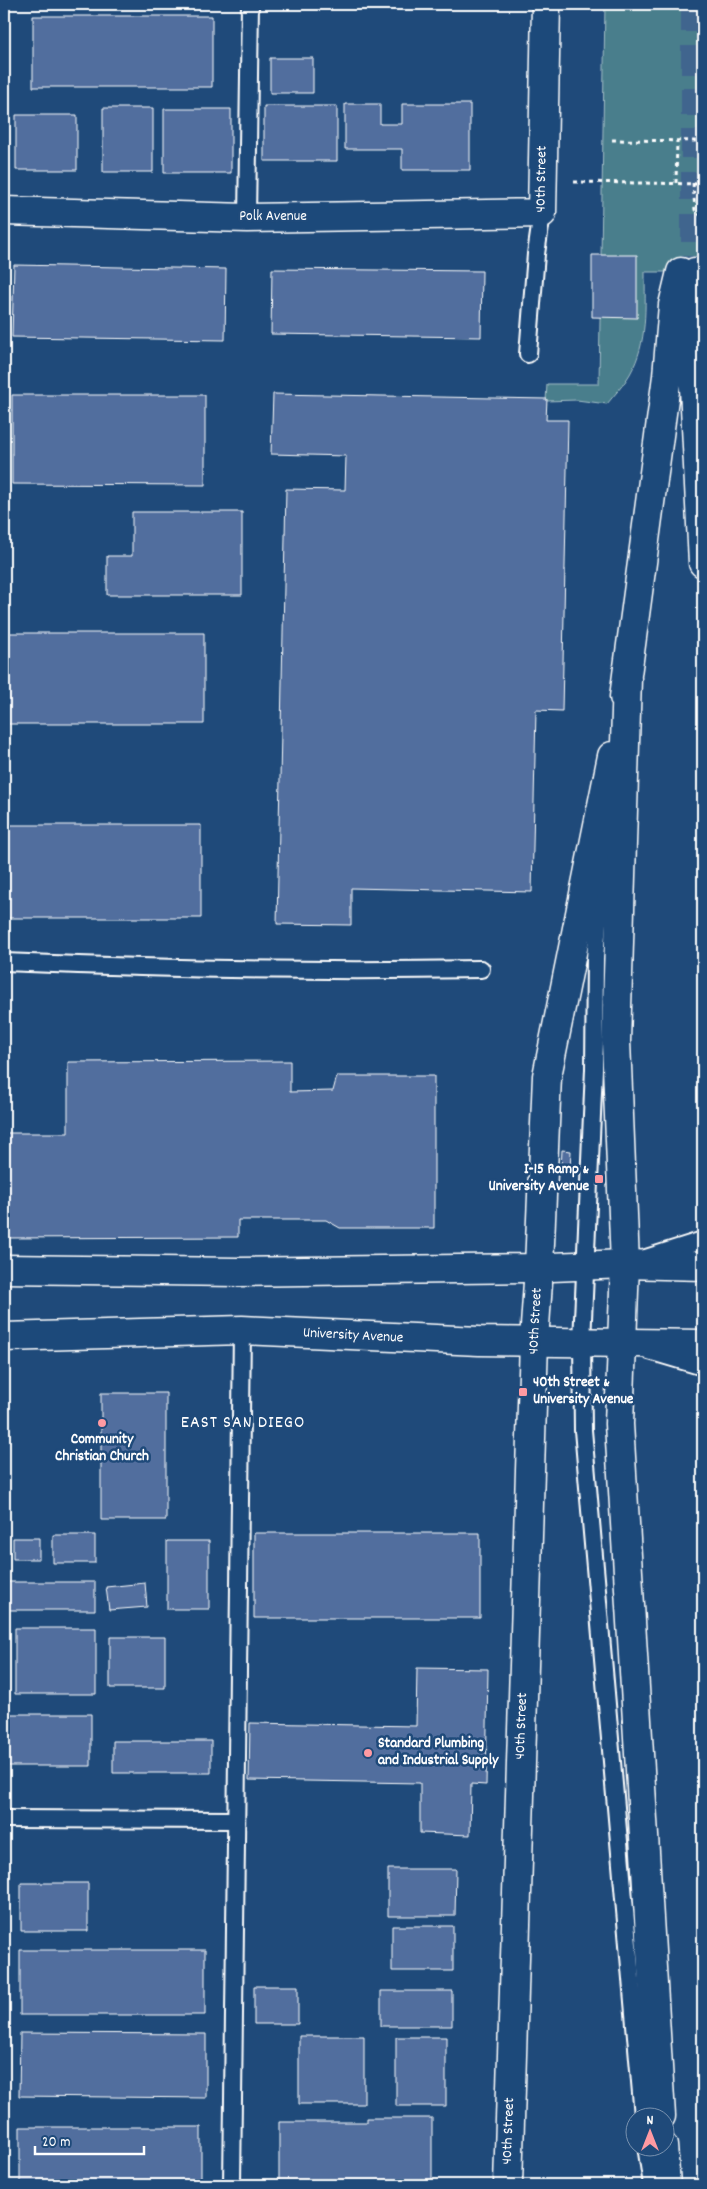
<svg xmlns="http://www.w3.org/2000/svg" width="707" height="2189" viewBox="0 0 707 2189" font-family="Dekko,sans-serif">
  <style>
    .green { fill: #497e8c; stroke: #a4bec6 }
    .building { fill: #516e9e; stroke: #fff }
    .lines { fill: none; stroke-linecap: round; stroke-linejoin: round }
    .motorway-tunnel { stroke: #41658e; stroke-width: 28; stroke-dasharray: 28 14; stroke-linecap: butt }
    .service-casing { stroke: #fff; stroke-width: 20 }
    .minor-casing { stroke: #fff; stroke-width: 31 }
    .tertiary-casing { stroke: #fff; stroke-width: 31 }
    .primary-casing { stroke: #fff; stroke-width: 31 }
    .motorway-casing { stroke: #fff; stroke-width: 31 }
    .path { stroke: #fff; stroke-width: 3; stroke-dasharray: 4 4; stroke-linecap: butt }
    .service { stroke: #1f4a7a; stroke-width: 16 }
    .minor { stroke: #1f4a7a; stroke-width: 28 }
    .tertiary { stroke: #1f4a7a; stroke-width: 28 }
    .primary { stroke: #1f4a7a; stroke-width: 28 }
    .motorway { stroke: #1f4a7a; stroke-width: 28 }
    .poi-dot { fill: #ff9aa2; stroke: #1f4a7a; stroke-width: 2 }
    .labels { text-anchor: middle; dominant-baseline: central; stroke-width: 5; stroke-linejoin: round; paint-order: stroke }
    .street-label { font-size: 15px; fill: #fff; stroke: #1f4a7a }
    .poi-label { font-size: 15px; font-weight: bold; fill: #fff; stroke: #1f4a7a; text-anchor: start }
    .quarter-label { font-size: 18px; letter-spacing: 1px; fill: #fff; stroke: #1f4a7a }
  </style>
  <rect width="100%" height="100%" fill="#1f4a7a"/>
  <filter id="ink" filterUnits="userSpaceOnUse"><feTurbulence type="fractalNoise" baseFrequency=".02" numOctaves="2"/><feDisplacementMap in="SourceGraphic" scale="10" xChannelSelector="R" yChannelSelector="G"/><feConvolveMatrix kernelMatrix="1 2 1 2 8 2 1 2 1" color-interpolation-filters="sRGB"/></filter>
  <g filter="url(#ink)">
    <path class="green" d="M605,4H703V272H645C645,307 648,342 630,374C624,385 614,395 607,404L577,400L546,401L547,384H599Z"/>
    <path class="building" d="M330,4H382V7H330Z
      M33,16H212V87H33Z
      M270,58H313V93H270Z
      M345,104H380V124H402V104H470V170H402V149H345Z
      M264,106H337V161H264Z
      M103,108H153V172H103Z
      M164,109H231V173H164Z
      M16,115H77V170H16Z
      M592,255H637V318L592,317Z
      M14,265L226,269L225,340L12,337Z
      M272,269L482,271L481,337L271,334Z
      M273,394L547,399L546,420H568L562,711L536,710L532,892L351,888V925L277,924L286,489L345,490L346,456L271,454Z
      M12,395H205V485L12,484Z
      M132,512H242V595H107V556H132Z
      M7,633H204V724H7Z
      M6,825H201V918H6Z
      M290,1061V1092L333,1091L337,1076H434V1228H340L326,1220H238V1237L4,1238V1144H6V1133H68V1062Z
      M562,1150L571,1151L570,1170H561Z
      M101,1393H166V1520H101Z
      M254,1533H480V1618H254Z
      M53,1535H95V1563H53Z
      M13,1538H39V1559H13Z
      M167,1541H209V1609H167Z
      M4,1582H95V1610H4Z
      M145,1583L147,1607L109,1610L106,1587Z
      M15,1628H96V1694H15Z
      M110,1637H165V1688H110Z
      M417,1668L488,1669L486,1785L471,1784L470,1835L420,1833V1783L249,1780L250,1723L416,1726Z
      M7,1714H91V1766H7Z
      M113,1741H211V1773H113Z
      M388,1869H456L455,1916H388Z
      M21,1883H88V1931H21Z
      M392,1926H453V1971H392Z
      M20,1950H205V2015H20Z
      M254,1986H298V2024H254Z
      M381,1991H452V2026H381Z
      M20,2033L206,2034V2098L19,2096Z
      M299,2036H364V2104H299Z
      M396,2037H446V2106H396Z
      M367,2118H432V2185H279V2122H367Z
      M20,2127H201V2185H20Z"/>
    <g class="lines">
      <path class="motorway-tunnel" d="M695,4V272"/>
      <g class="service-casing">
        <path id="service" d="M247,218L250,4
          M528,354L536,254L542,213
          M604,853L595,958L594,1069L582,1342L583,1430L643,2116
          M4,962C163,969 321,972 481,969
          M646,1258L703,1240
          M649,1351L703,1367
          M4,1819L236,1820
          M646,2146L652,2185
          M232,2185L242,1330"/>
      </g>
      <g class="minor-casing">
        <path id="minor" d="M4,211L247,218L542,213L546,4"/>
      </g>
      <g class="tertiary-casing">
        <path id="tertiary" d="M508,2185L534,1341L539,1267"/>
      </g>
      <g class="primary-casing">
        <path id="primary" d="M4,1269L238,1272L527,1268L625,1264L703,1266
          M4,1337L242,1330L479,1341L703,1344"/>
      </g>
      <g class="motorway-casing">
        <path id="motorway" d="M695,272L691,329L703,563
          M627,678L616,1041L625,1264L619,1424L661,2116
          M624,697L667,376L673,305L681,272
          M539,1267L547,1076L612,756
          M663,2146L666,2185"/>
      </g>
      <path class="path" d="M612,140L703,141
        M701,141V121L703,115
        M574,182L703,184
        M676,183L677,141
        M693,183L695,210L703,218"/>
      <use href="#service" class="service"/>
      <use href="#minor" class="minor"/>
      <use href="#tertiary" class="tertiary"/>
      <use href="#primary" class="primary"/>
      <use href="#motorway" class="motorway"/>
    </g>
  </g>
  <g class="poi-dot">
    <rect x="594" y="1174" width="10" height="10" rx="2.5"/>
    <rect x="518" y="1387" width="10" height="10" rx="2.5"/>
    <circle cx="102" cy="1423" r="5"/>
    <circle cx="368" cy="1753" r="5"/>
  </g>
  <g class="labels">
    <g class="street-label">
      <text transform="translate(542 179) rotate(-89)">40th Street</text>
      <text x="273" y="217">Polk Avenue</text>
      <text transform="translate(536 1321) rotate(-87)">40th Street</text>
      <text transform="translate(353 1336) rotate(3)">University Avenue</text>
      <text transform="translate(522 1726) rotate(-88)">40th Street</text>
      <text transform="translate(509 2131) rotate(-88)">40th Street</text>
    </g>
    <g class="poi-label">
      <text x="589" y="1170" text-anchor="end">I-15 Ramp &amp;<tspan x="589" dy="17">University Avenue</tspan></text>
      <text x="533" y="1383">40th Street &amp;<tspan x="533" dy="17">University Avenue</tspan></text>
      <text x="102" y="1440" text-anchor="middle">Community<tspan x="102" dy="17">Christian Church</tspan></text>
      <text x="378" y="1744">Standard Plumbing<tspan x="378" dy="17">and Industrial Supply</tspan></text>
    </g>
    <g class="quarter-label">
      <text x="243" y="1423">EAST SAN DIEGO</text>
    </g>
  </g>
  <rect width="707" height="2189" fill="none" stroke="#1f4a7a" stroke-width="20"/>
  <rect x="10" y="10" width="687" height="2169" fill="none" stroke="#fff" stroke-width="2" filter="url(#ink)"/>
  <g transform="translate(650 2132)"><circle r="24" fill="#1f4a7a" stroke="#7992af"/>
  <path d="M0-4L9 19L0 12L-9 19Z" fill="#ff9aa2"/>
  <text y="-8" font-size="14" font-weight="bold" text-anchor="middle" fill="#ffffff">N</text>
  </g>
  <path d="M35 2146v8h109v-8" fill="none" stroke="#ffffff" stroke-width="2.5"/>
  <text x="42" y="2146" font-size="15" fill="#ffffff" stroke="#1f4a7a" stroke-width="4" paint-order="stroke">20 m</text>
</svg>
